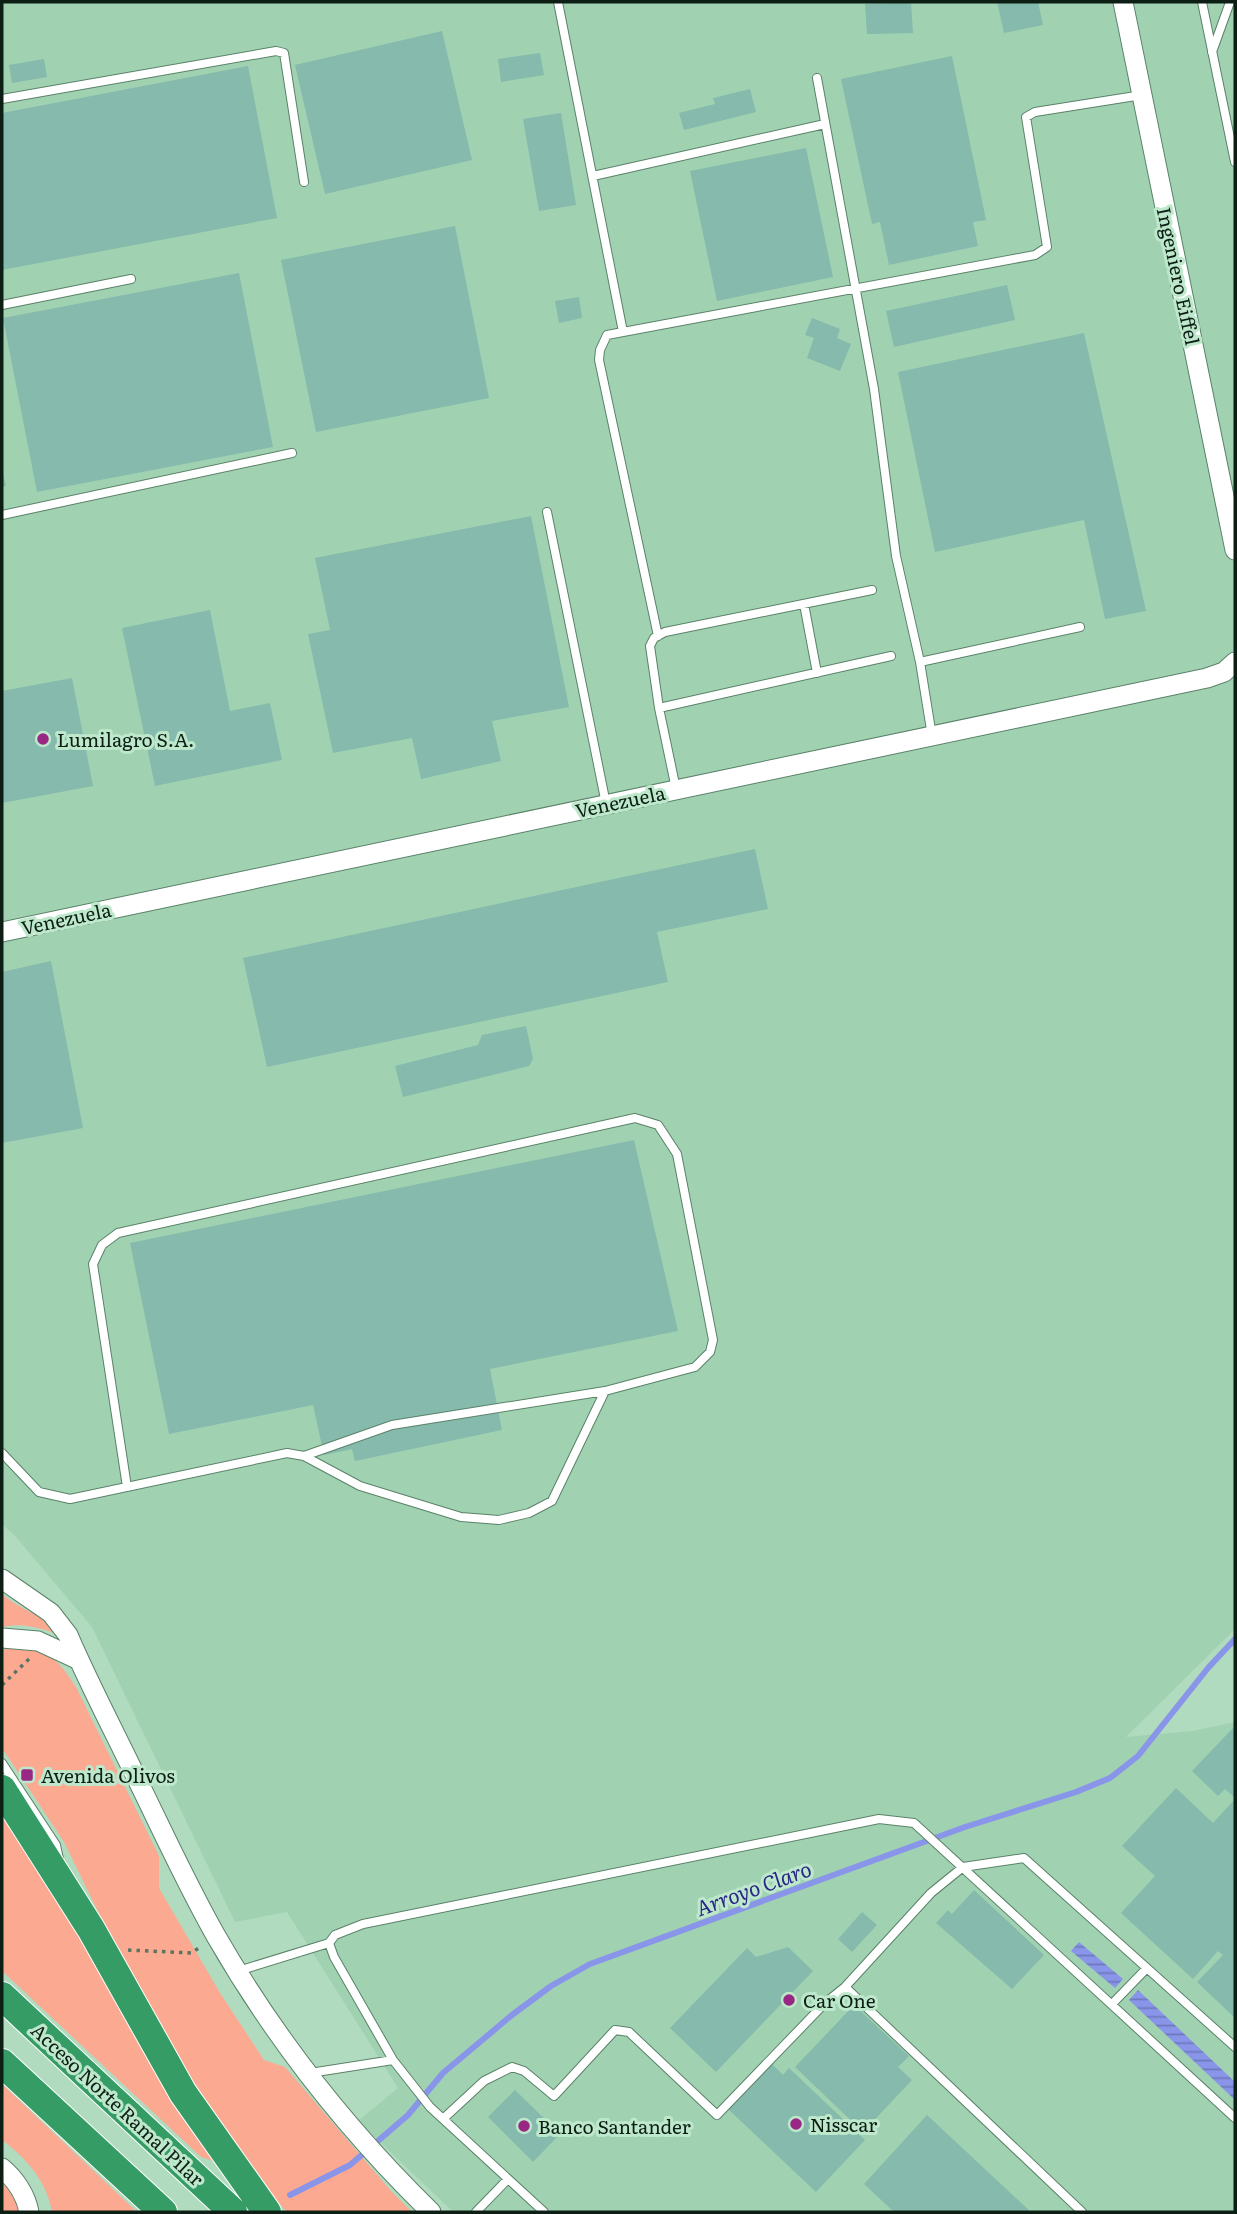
<svg xmlns="http://www.w3.org/2000/svg" width="1237" height="2214" viewBox="0 0 1237 2214" font-family="Literata,serif">
  <style>
    .built { fill: #a0d2b2 }
    .grass { fill: #fca992 }
    .water { fill: url(#water-rules) }
    .lines { fill: none; stroke-linecap: round; stroke-linejoin: round }
    .stream { stroke: #8995e9; stroke-width: 6 }
    .building { fill: #85baac }
    .service-casing { stroke: #5a8269; stroke-width: 10 }
    .tertiary-casing { stroke: #5a8269; stroke-width: 21 }
    .motorway-casing { stroke: #fff; stroke-width: 30 }
    .path { stroke: #587562; stroke-width: 3.5; stroke-dasharray: 3.5 5; stroke-linecap: butt }
    .service { stroke: #fff; stroke-width: 8 }
    .tertiary { stroke: #fff; stroke-width: 19 }
    .motorway { stroke: #359c66; stroke-width: 28 }
    .poi-dot { fill: #992784; stroke: #bde8cc; stroke-width: 2.5 }
    .labels { text-anchor: middle; dominant-baseline: central; stroke-width: 6; stroke-linejoin: round; paint-order: stroke }
    .street-label { font-size: 19px; fill: #0d1e14; stroke: #bde8cc }
    .poi-label { font-size: 19px; fill: #0d1e14; stroke: #bde8cc; text-anchor: start }
    .water-label { font-size: 21px; font-style: italic; fill: #2a2787; stroke: #bde8cc }
  </style>
  <defs>
    <pattern id="water-rules" width="6" height="5" patternUnits="userSpaceOnUse" patternTransform="scale(1.75)"><rect width="6" height="5" fill="#8995e9"/><path d="M0 2.5h6" fill="none" stroke="#6e79bc"/></pattern>
  </defs>
  <rect width="100%" height="100%" fill="#b0dbbf"/>
  <path class="built" d="M2,2H1235V1629L1126,1737L1193,1731L1235,1722V2212H453L358,2121L398,2088L287,1912L235,1922L92,1627L15,1536L2,1524Z"/>
  <path class="grass" d="M2,1594C20,1610 43,1614 58,1634C39,1628 22,1622 2,1627Z
    M25,1645C53,1655 60,1662 76,1687L159,1856V1888L220,1993L264,2060L285,2067L391,2191L412,2212H287L272,2196L218,2127L103,1922L64,1842L2,1748V1650Z
    M4,1803L216,2162L201,2157L2,1971Z
    M2,2084L137,2212H52C47,2181 26,2158 2,2140Z
    M2,2177L24,2212H2Z"/>
  <path class="water" d="M1079,1942L1123,1979L1115,1988L1071,1951Z
    M1138,1990L1235,2082V2100L1129,2000Z"/>
  <g class="lines">
    <path class="stream" d="M290,2195L350,2165L408,2115L443,2073L512,2015L551,1986L590,1964L965,1827L1076,1792L1110,1778L1138,1756L1208,1668L1235,1639"/>
  </g>
  <path class="building" d="M911,2L913,33L867,34L865,4Z
    M997,2H1038L1043,25L1004,33Z
    M442,31L472,160L325,194L295,65Z
    M540,53L544,75L501,82L498,59Z
    M952,56L986,220L973,222L978,246L889,265L880,222L872,224L841,79Z
    M44,59L47,77L12,83L9,65Z
    M248,66L277,218L2,270V113Z
    M750,89L756,112L684,130L679,113L715,104L713,98Z
    M561,113L576,205L539,211L523,119Z
    M806,148L833,277L717,301L690,171Z
    M455,226L489,398L316,432L281,260Z
    M239,273L273,447L37,492L3,318Z
    M1007,285L1015,320L894,347L886,311Z
    M579,297L582,318L559,323L555,301Z
    M812,318L840,329L837,338L851,344L840,371L807,358L814,338L805,335Z
    M1084,333L1146,611L1105,619L1084,520L935,552L898,372Z
    M2,469L6,486L2,487Z
    M531,516L569,707L492,721L501,761L421,779L412,738L333,753L308,634L330,630L315,558Z
    M210,610L230,711L270,703L282,760L155,786L122,628Z
    M72,678L93,786L2,803V691Z
    M755,849L768,909L657,932L668,982L267,1067L243,958Z
    M51,961L83,1128L2,1143V972Z
    M526,1026L533,1059L529,1066L403,1097L395,1066L478,1045L482,1035Z
    M634,1140L678,1331L490,1369L502,1430L355,1461L352,1449L324,1455L313,1405L169,1434L130,1243Z
    M1233,1728L1235,1730V1798L1225,1789L1218,1796L1192,1771Z
    M1176,1788L1213,1823L1235,1799V2018L1197,1982L1223,1955L1218,1951L1193,1979L1121,1913L1155,1876L1122,1846Z
    M974,1890L1044,1955L1012,1989L936,1923L948,1910L952,1914Z
    M862,1912L877,1925L852,1952L838,1939Z
    M788,1947L813,1971L716,2072L670,2028L747,1948L756,1957Z
    M854,2005L909,2056L898,2067L912,2080L863,2132L795,2067Z
    M770,2062L783,2075L789,2068L865,2140L816,2192L727,2108Z
    M515,2090L560,2134L533,2162L488,2117Z
    M927,2115L1031,2212H894L864,2184Z"/>
  <g class="lines">
    <g class="service-casing">
      <path id="service" d="M558,2L623,332
        M1202,2L1235,162
        M1212,52L1230,2
        M817,78L874,389L896,556L920,662L932,736
        M2,99L276,51L284,53L304,182
        M593,176L825,124
        M2,305L131,279
        M547,512L606,804
        M2,515L292,453
        M804,604L817,673
        M658,636L599,360L600,350L607,335L1035,255L1047,247L1026,117L1035,112L1142,95
        M920,662L1080,627
        M659,708L650,646L654,638L665,632L872,590
        M676,789L659,708L891,656
        M2,1453L39,1492L70,1499L287,1453L304,1456L360,1486L461,1517L499,1520L529,1513L552,1501L605,1391L695,1367L710,1352L713,1340L677,1154L658,1125L635,1118L118,1233L102,1245L93,1264L127,1487
        M304,1456L392,1425L605,1391
        M2,1763L56,1845L59,1859
        M238,1971L329,1943
        M845,1987L1082,2212
        M1112,2004L1147,1968
        M310,2073L393,2060
        M443,2119L484,2081L512,2067L524,2071L554,2096L615,2030L629,2032L717,2115L825,2003L845,1987L931,1893L963,1867L1024,1858L1235,2047
        M476,2212L508,2179
        M544,2212L430,2107L393,2060L334,1957L329,1943L335,1935L363,1924L879,1819L914,1823L1235,2118"/>
    </g>
    <g class="tertiary-casing">
      <path id="tertiary" d="M1123,2L1235,550
        M2,932L1207,678L1224,672L1235,662
        M2,1579L51,1613L68,1635C89,1684 114,1731 137,1779C163,1832 187,1885 216,1936C274,2037 348,2131 431,2212
        M2,1638L38,1641L79,1660
        M2,2168C15,2179 26,2195 29,2212"/>
    </g>
    <g class="motorway-casing">
      <path id="motorway" d="M2,1789L91,1929L183,2093L267,2212
        M2,1996L233,2212
        M2,2063L163,2212"/>
    </g>
    <path class="path" d="M2,1685L29,1659
      M128,1950L191,1953L202,1946"/>
    <use href="#service" class="service"/>
    <use href="#tertiary" class="tertiary"/>
    <use href="#motorway" class="motorway"/>
  </g>
  <g class="poi-dot">
    <circle cx="43" cy="739" r="7"/>
    <rect x="20" y="1768" width="14" height="14" rx="3.5"/>
    <circle cx="789" cy="2000" r="7"/>
    <circle cx="796" cy="2124" r="7"/>
    <circle cx="524" cy="2126" r="7"/>
  </g>
  <g class="labels">
    <g class="street-label">
      <text transform="translate(1179 276) rotate(78)">Ingeniero Eiffel</text>
      <text transform="translate(620 801) rotate(-12)">Venezuela</text>
      <text transform="translate(66 918) rotate(-12)">Venezuela</text>
      <text transform="translate(118 2104) rotate(43)">Acceso Norte Ramal Pilar</text>
    </g>
    <g class="poi-label">
      <text x="57" y="739">Lumilagro S.A.</text>
      <text x="41" y="1775">Avenida Olivos</text>
      <text x="803" y="2000">Car One</text>
      <text x="810" y="2124">Nisscar</text>
      <text x="538" y="2126">Banco Santander</text>
    </g>
    <g class="water-label">
      <text transform="translate(753 1887) rotate(-20)">Arroyo Claro</text>
    </g>
  </g>
  <rect width="1237" height="2214" fill="none" stroke="#0d1e14" stroke-width="7"/>
</svg>
